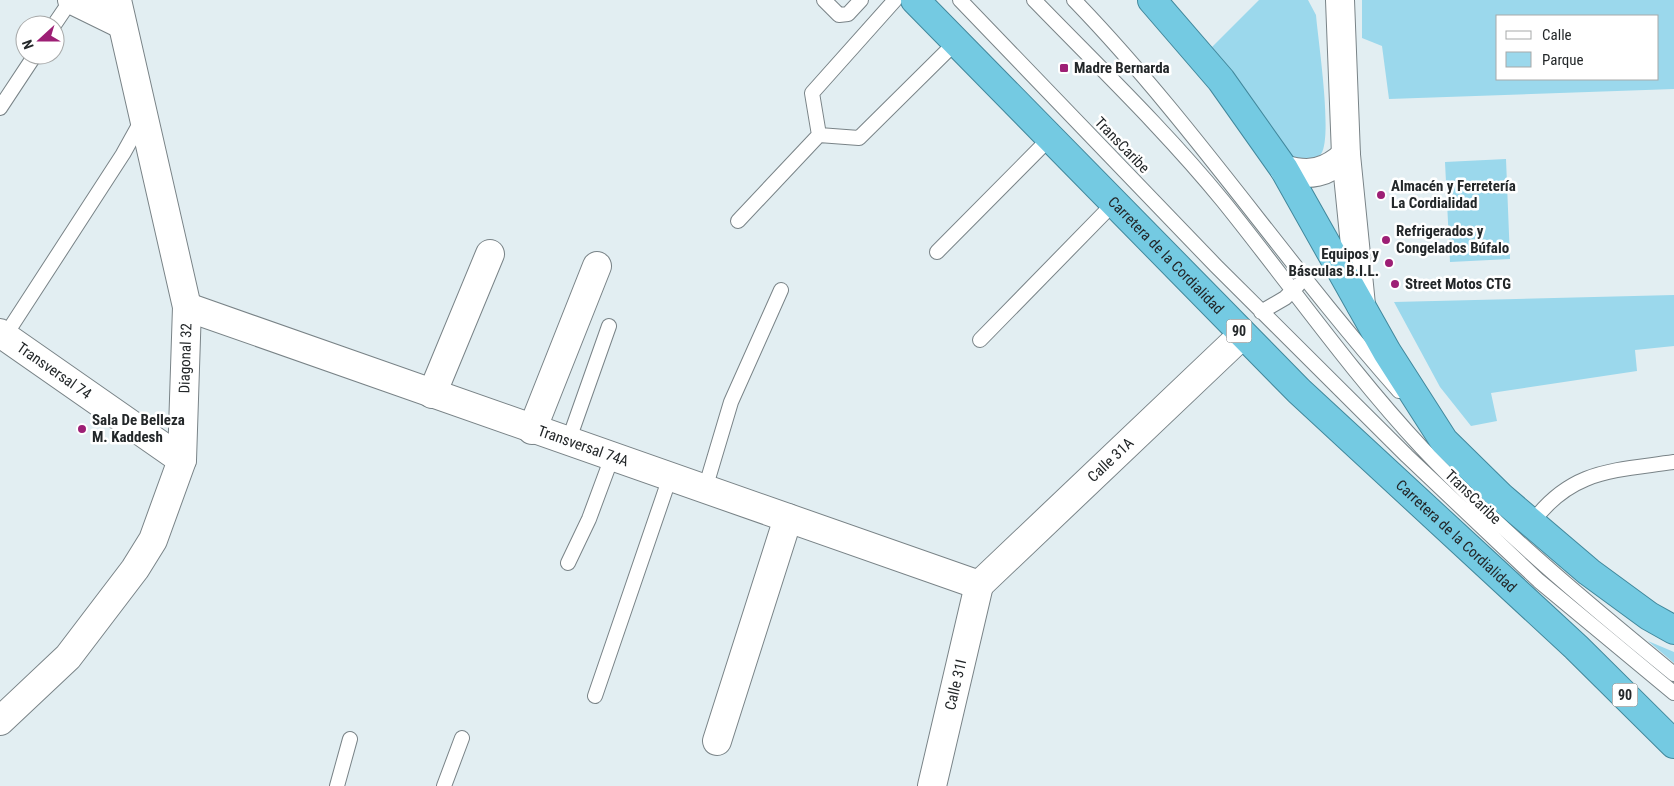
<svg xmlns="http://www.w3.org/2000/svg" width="1674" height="786" viewBox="0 0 1674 786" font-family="'Roboto Condensed',sans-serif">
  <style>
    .green { fill: #9bd8ec; fill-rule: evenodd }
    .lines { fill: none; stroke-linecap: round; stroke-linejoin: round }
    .service-casing { stroke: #798387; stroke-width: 16 }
    .minor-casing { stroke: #798387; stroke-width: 30 }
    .tertiary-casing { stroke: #798387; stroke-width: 30 }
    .trunk-casing { stroke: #42889c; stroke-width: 30 }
    .service { stroke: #fff; stroke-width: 14 }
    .minor { stroke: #fff; stroke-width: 28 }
    .tertiary { stroke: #fff; stroke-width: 28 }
    .trunk { stroke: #74cae2; stroke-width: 28 }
    .poi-dot { fill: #9d1f75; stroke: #fff; stroke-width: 2 }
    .labels { text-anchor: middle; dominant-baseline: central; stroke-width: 5; stroke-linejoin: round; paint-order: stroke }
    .shield { fill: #fff; stroke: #656869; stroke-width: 1 }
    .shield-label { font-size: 14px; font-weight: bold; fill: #232729 }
    .poi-label { font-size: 15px; font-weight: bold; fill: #232729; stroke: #fff; text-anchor: start }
    .street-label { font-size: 15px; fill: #232729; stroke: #fff }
  </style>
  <rect width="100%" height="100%" fill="#e2eef2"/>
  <path class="green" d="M1259,0H1308L1316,15C1318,40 1333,137 1321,154C1315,163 1305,162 1296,162L1289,154L1212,47Z
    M1362,0H1674V89L1389,99L1382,46L1362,38ZM1658,16V79H1498V16Z
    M1506,159L1510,259L1450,262L1445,162Z
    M1674,295V346L1635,350L1637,371L1491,393L1497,421L1471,426L1440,387L1394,302Z
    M1648,641L1674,652V663Z"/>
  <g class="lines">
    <g class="service-casing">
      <path id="service" d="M824,0L839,15L848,14L861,0
        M960,0L1216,266L1407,456L1539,581L1674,693
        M1034,0C1098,66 1165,130 1223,201C1290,284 1350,371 1423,449C1501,531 1587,603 1674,674
        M1074,0C1192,122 1286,264 1399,391
        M54,25L71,0
        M0,108L35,55
        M819,135L812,93L895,0
        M738,221L819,135L859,138L956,42
        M937,252L1050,138
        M1261,312L1285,298L1298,285
        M5,336L123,154L143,118
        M980,340L1114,203
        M568,442L609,326
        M705,489L731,402L781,290
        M1531,524C1571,469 1613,471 1674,462
        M568,563L589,519L612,457
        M595,696L670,477
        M337,786L350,739
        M444,786L462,738"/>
    </g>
    <g class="minor-casing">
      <g id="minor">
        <path d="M72,0L121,24"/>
        <path d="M1340,0L1346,155L1361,305"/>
        <path d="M1284,169C1309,177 1327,173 1346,155"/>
        <path id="s1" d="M0,333L182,460"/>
        <path d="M432,394L490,254"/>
        <path d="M532,430L597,266"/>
        <path d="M717,741L788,518"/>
        <path id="s2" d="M932,786L979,585"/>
      </g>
    </g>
    <g class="tertiary-casing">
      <g id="tertiary">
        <path id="s3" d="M187,307L979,585L1242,335"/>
        <path id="s4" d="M0,721L68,657L135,569L153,540L182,460L187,307L117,0"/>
      </g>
    </g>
    <g class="trunk-casing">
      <g id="trunk">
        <path id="s5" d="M915,0L1299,391L1576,647L1674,744"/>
        <path d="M1152,0L1221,80L1284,169L1387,352L1444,441L1501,497L1589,572L1649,616L1674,630"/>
      </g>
    </g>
    <use href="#service" class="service"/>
    <use href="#minor" class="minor"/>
    <use href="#tertiary" class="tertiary"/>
    <use href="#trunk" class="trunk"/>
  </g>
  <g class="poi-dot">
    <rect x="1059" y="63" width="10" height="10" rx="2.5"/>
    <circle cx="1381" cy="195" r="5"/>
    <circle cx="1386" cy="240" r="5"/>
    <circle cx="1389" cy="263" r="5"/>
    <circle cx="1395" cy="284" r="5"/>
    <circle cx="82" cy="429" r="5"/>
  </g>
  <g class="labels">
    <g class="shield">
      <rect x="1226.5" y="319.5" width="25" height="23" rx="4"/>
      <rect x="1612.5" y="683.5" width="25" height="23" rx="4"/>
    </g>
    <g class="shield-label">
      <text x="1239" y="331">90</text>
      <text x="1625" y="695">90</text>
    </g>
    <g class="poi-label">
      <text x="1074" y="68">Madre Bernarda</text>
      <text x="1391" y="186">Almacén y Ferretería<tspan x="1391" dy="17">La Cordialidad</tspan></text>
      <text x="1396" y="231">Refrigerados y<tspan x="1396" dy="17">Congelados Búfalo</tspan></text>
      <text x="1379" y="254" text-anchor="end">Equipos y<tspan x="1379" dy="17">Básculas B.I.L.</tspan></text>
      <text x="1405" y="284">Street Motos CTG</text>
      <text x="92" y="420">Sala De Belleza<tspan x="92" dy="17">M. Kaddesh</tspan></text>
    </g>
    <g class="street-label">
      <text transform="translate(1122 145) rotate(46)">TransCaribe</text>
      <text stroke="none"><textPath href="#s5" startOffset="358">Carretera de la Cordialidad</textPath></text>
      <text stroke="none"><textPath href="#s4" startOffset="425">Diagonal 32</textPath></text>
      <text stroke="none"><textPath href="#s1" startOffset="66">Transversal 74</textPath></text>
      <text stroke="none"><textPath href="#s3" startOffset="420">Transversal 74A</textPath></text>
      <text stroke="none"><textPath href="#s3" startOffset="1021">Calle 31A</textPath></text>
      <text transform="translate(1473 497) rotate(44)">TransCaribe</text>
      <text stroke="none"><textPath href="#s5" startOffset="762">Carretera de la Cordialidad</textPath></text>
      <text stroke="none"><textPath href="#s2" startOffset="104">Calle 31I</textPath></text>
    </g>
  </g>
  <rect x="1496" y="15" width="162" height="65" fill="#ffffff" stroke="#a7a9a9"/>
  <rect x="1506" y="31" width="25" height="8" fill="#ffffff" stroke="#a7a9a9"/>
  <text x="1542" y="40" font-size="15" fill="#232729">Calle</text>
  <rect x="1506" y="52" width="25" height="15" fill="#9bd8ec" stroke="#a7a9a9"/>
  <text x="1542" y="65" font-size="15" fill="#232729">Parque</text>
  <g transform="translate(40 40) rotate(249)"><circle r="24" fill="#ffffff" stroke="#a7a9a9"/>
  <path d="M0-4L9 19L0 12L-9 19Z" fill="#9d1f75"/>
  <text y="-8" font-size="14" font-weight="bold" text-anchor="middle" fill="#232729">N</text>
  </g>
</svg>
